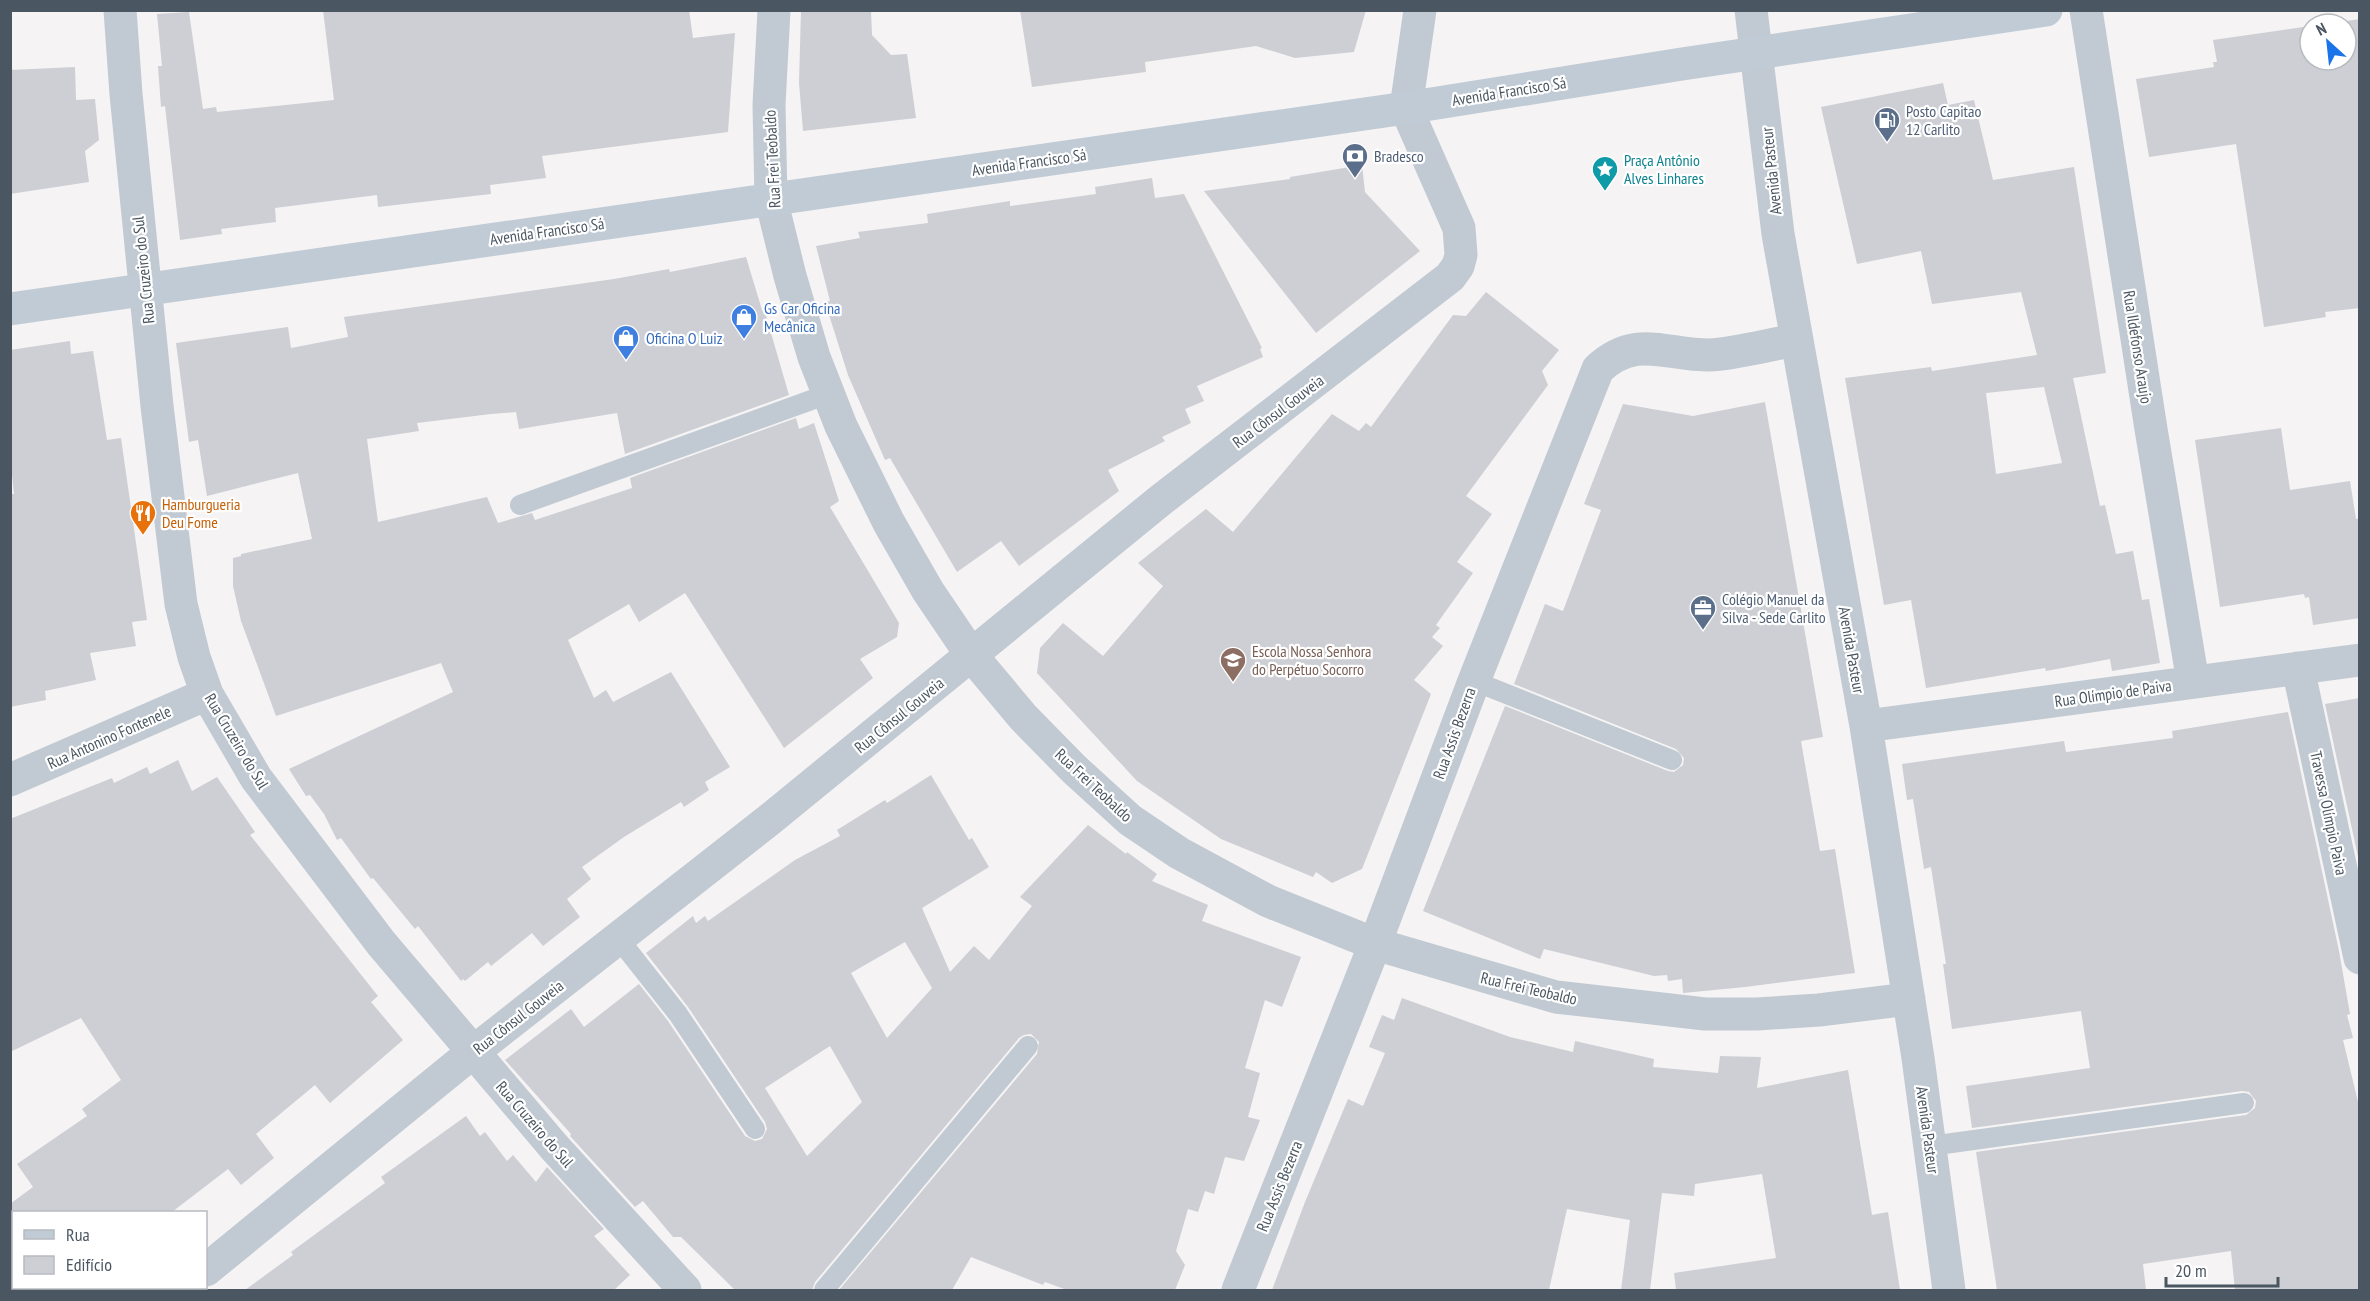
<svg xmlns="http://www.w3.org/2000/svg" width="2370" height="1301" viewBox="0 0 2370 1301" font-family="'PT Sans Narrow',sans-serif">
  <style>
    .building { fill: #cdcfd5; fill-rule: evenodd }
    .lines { fill: none; stroke-linecap: round; stroke-linejoin: round }
    .service { stroke: #c1cad2; stroke-width: 20 }
    .minor { stroke: #c1cad2; stroke-width: 33 }
    .secondary { stroke: #c1cbd6; stroke-width: 33 }
    .labels { text-anchor: middle; dominant-baseline: central; stroke-width: 4.5; stroke-linejoin: round; paint-order: stroke }
    .street-label { font-size: 16px; fill: #4a5661; stroke: #fff }
    .service-label { font-size: 16px; fill: #4e5e75; stroke: #fff; text-anchor: start }
    .culture-label { font-size: 16px; fill: #0d838f; stroke: #fff; text-anchor: start }
    .shop-label { font-size: 16px; fill: #366cbe; stroke: #fff; text-anchor: start }
    .food-label { font-size: 16px; fill: #c56008; stroke: #fff; text-anchor: start }
    .education-label { font-size: 16px; fill: #785e54; stroke: #fff; text-anchor: start }
  </style>
  <rect width="100%" height="100%" fill="#f5f3f3"/>
  <path class="building" d="M323,10H689L693,38L735,33L728,132L542,156L546,178L490,185L491,194L378,207L377,195L275,208L276,222L221,229L222,234L180,240L165,106L161,107L158,66H162L157,14L189,12L203,109L216,107L217,112L334,100Z
    M801,10H871L872,35L891,55L907,54L916,118L803,131L799,83Z
    M1020,10H1366L1354,52L1295,58L1256,46L1145,62L1146,72L1032,87Z
    M2360,19V308L2325,312L2326,317L2264,327L2236,144L2149,157L2136,79L2214,67L2213,62H2217L2213,40L2310,26V60H2346V24H2326Z
    M75,67L76,100L95,99L99,140L85,151L89,182L10,194V70Z
    M1943,83L1948,105L1974,100L1993,180L2074,167L2106,373L2073,378L2100,506L2105,505L2116,554L2133,551L2142,600L2149,599L2160,663L2112,671L2110,659L2046,671L2045,668L1926,688L1911,600L1884,605L1845,378L1931,367L1932,371L2037,355L2021,292L1932,304L1921,251L1857,264L1821,107ZM2044,387L2062,463L1996,474L1986,393Z
    M1362,165L1365,192L1420,251L1316,333L1204,191L1290,179V177Z
    M1152,178L1155,198L1184,194L1262,348L1260,349L1263,357L1197,386L1204,401L1185,409L1191,423L1162,437L1165,441L1108,470L1119,491L1019,566L1001,541L957,572L890,458L885,460L848,375L825,302L830,301L816,246L860,238L858,232L928,223L927,214L1010,201V206L1096,194L1095,187Z
    M746,257L762,310L764,309L789,395L625,454L617,413L519,429L516,412L491,414L417,423L419,431L367,439L378,522L487,497L498,523L532,513L535,520L632,488L630,478L796,418L799,429L814,423L839,501L830,507L899,623L897,637L860,659L873,678L784,748L685,593L639,622L629,604L568,640L594,698L606,690L613,702L671,672L730,767L705,782L709,790L684,807L681,802L624,837L582,867L591,879L567,899L580,917L543,946L532,933L491,966L488,962L465,981L463,979L461,981L418,926L415,929L373,878L371,879L341,838L337,840L324,814L310,795L306,796L289,769L453,692L441,663L276,716L241,621L233,586V558L241,556V554L312,539L298,473L207,496L198,440L189,442L176,343L288,327L291,348L348,337L344,317L614,279L669,269L670,272Z
    M1486,292L1559,350L1542,371L1548,385L1466,496L1492,514L1457,562L1473,573L1436,625L1440,628L1432,637L1443,646L1414,680L1431,694L1362,869L1332,883L1316,872L1313,877L1221,839L1137,781L1037,673L1040,648L1063,623L1103,656L1163,586L1138,563L1206,509L1233,532L1332,414L1359,431L1366,423L1371,427L1453,315L1466,316Z
    M70,341L71,354L93,351L107,440L121,438L147,620L132,622L136,646L90,653L96,680L45,691L46,700L10,707V494H14L10,456V350Z
    M1765,402L1823,737L1801,741L1820,851L1835,849L1855,973L1745,987L1683,993L1682,979L1668,981L1667,975L1654,976L1544,949L1540,959L1423,911L1505,706L1668,771L1674,772L1683,765L1684,758L1676,749L1514,684L1545,604L1563,611L1601,510L1584,504L1623,404L1693,416Z
    M2281,428L2290,490L2350,481L2356,519L2360,518V618L2313,625L2309,597L2305,598L2304,594L2220,607L2195,440Z
    M2360,698V866L2325,704Z
    M2288,712L2339,951L2350,1014L2347,1015L2353,1038L2343,1040L2360,1110V1290H2235L2231,1251L2143,1264L2146,1290H1997L1976,1152L2246,1115L2255,1108L2256,1101L2249,1092L2242,1091L1972,1128L1966,1086L2090,1068L2081,1011L1952,1029L1943,964H1946L1931,867L1924,869L1913,799L1907,800L1902,764L2064,741L2066,752L2173,738L2172,731Z
    M178,760L192,791L217,777L255,832L250,835L378,996L371,1002L403,1040L330,1103L315,1085L256,1134L274,1158L241,1185L228,1169L172,1212H10V1204L33,1187L17,1164L87,1116L82,1109L121,1080L81,1018L10,1052V819L112,778L114,783L147,767L150,774Z
    M931,775L969,840L972,838L989,867L922,908L950,972L974,946L989,960L1032,906L1020,897L1088,825L1126,854L1127,852L1157,874L1152,881L1208,905L1202,921L1301,957L1282,1007L1265,1000L1245,1068L1260,1073L1248,1117L1260,1120L1244,1161L1225,1157L1214,1194L1205,1191L1198,1212L1188,1209L1176,1251L1185,1265L1175,1290H1067L1045,1282L1043,1285L971,1257L952,1290H839L1037,1054L1039,1042L1031,1034L1024,1035L1019,1038L815,1282L812,1290H735L681,1237H673L643,1201L635,1207L570,1136L571,1134L505,1060L571,1009L584,1027L639,984L668,1021L745,1136L755,1141L762,1139L767,1129L765,1122L688,1007L646,953L693,916L696,923L705,916L708,921L795,860L840,836L837,830L885,800L887,803ZM905,942L932,988L887,1038L851,973ZM830,1046L862,1102L807,1156L765,1088Z
    M1402,998L1510,1037L1573,1052L1575,1041L1654,1059L1653,1067L1718,1073L1720,1056L1761,1057L1757,1088L1848,1070L1872,1215L1888,1212L1900,1290H1676L1674,1273L1776,1258L1762,1174L1695,1184L1694,1196L1662,1193L1650,1290H1621L1630,1220L1567,1209L1549,1290H1272L1305,1202L1348,1099L1363,1106L1385,1053L1369,1047L1382,1015L1394,1020Z
    M466,1116L480,1136L485,1132L507,1161L513,1155L536,1182L547,1167L604,1229L594,1236L630,1275L614,1290H245L293,1255L291,1252L385,1183L381,1177Z"/>
  <g class="lines">
    <path class="service" d="M520,505L828,394
      M1474,681L1672,760
      M618,938L678,1014L755,1129
      M1930,1146L2244,1103
      M824,1290L1028,1046"/>
    <path class="minor" d="M120,10L126,94L157,406L181,604L194,657L207,694L256,778L381,943L555,1148L685,1290
      M774,10L769,105L771,199L790,276L814,357L841,426L889,523L928,591L972,656L1023,717L1074,769L1130,820L1179,853L1268,901L1375,944L1556,997L1705,1014H1757L1819,1010L1909,999
      M1751,10L1778,234L1866,726L1918,1058L1949,1290
      M2086,10L2151,429L2193,682
      M2298,668L2360,958
      M1866,726L2360,660
      M10,780L207,694
      M206,1270L473,1052L769,820L1162,499L1450,277L1458,266L1461,255L1459,228L1406,108L1420,10
      M180,1290L184,1288
      M1238,1290L1375,944L1474,681L1598,369C1636,334 1665,355 1709,355C1735,354 1771,344 1797,340"/>
    <path class="secondary" d="M10,309L1406,108L1682,64L2046,10"/>
  </g>
  <defs>
    <g id="fuel-pin" transform="scale(1.35)"><path d="M0 17L-7.5 6A9.5 9.5 0 1 1 7.5 6Z" fill="#5c6f8a" stroke="#fff"/><path d="M-5.5-6h7V0h2V4h1.3V-2.5L3-4.5l.8-.8L6-3V5H2.5V1h-1V6h-7ZM-4.2-4.7v3.2H.2V-4.7Z" fill="#fff"/></g>
    <g id="bank-pin" transform="scale(1.35)"><path d="M0 17L-7.5 6A9.5 9.5 0 1 1 7.5 6Z" fill="#5c6f8a" stroke="#fff"/><path d="M-6-4H6V4H-6ZM0-2.3a2.3 2.3 0 1 0 0 4.6a2.3 2.3 0 1 0 0-4.6Z" fill="#fff"/></g>
    <g id="sight-pin" transform="scale(1.35)"><path d="M0 17L-7.5 6A9.5 9.5 0 1 1 7.5 6Z" fill="#0f9aa8" stroke="#fff"/><path d="M0-6L1.8-2.2L6-1.7L2.9 1.2L3.7 5.4L0 3.3L-3.7 5.4L-2.9 1.2L-6-1.7L-1.8-2.2Z" fill="#fff"/></g>
    <g id="shop-pin" transform="scale(1.35)"><path d="M0 17L-7.5 6A9.5 9.5 0 1 1 7.5 6Z" fill="#3f7fe0" stroke="#fff"/><path d="M-5-2.5h2.3a2.7 3.5 0 0 1 5.4 0H5L5.5 6h-11ZM-1.5-2.5h3a1.5 2.3 0 0 0-3 0Z" fill="#fff"/></g>
    <g id="restaurant-pin" transform="scale(1.35)"><path d="M0 17L-7.5 6A9.5 9.5 0 1 1 7.5 6Z" fill="#e8710a" stroke="#fff"/><path d="M-5-6h1v4h1v-4h1v4h1v-4h1v5L-1.5 .5V6h-2V.5L-5-1ZM5-6V6H3V1.5H1.5Q1.5-4 5-6Z" fill="#fff"/></g>
    <g id="office-pin" transform="scale(1.35)"><path d="M0 17L-7.5 6A9.5 9.5 0 1 1 7.5 6Z" fill="#5c6f8a" stroke="#fff"/><path d="M-6-3h4V-5.5h4V-3h4V5H-6ZM-1-4.5V-3h2v-1.5ZM-6 0V1H6V0Z" fill="#fff"/></g>
    <g id="school-pin" transform="scale(1.35)"><path d="M0 17L-7.5 6A9.5 9.5 0 1 1 7.5 6Z" fill="#8d6e63" stroke="#fff"/><path d="M0-5L7-2L0 1L-7-2ZM-4 1L0 2.5L4 1V4Q0 6-4 4Z" fill="#fff"/></g>
  </defs>
  <g fill-rule="evenodd">
    <use href="#fuel-pin" x="1887" y="120"/>
    <use href="#bank-pin" x="1355" y="156"/>
    <use href="#sight-pin" x="1605" y="169"/>
    <use href="#shop-pin" x="744" y="317"/>
    <use href="#shop-pin" x="626" y="338"/>
    <use href="#restaurant-pin" x="143" y="513"/>
    <use href="#office-pin" x="1703" y="608"/>
    <use href="#school-pin" x="1233" y="660"/>
  </g>
  <g class="labels">
    <g class="street-label">
      <text transform="translate(1509 91) rotate(-9)">Avenida Francisco Sá</text>
      <text transform="translate(772 159) rotate(-93)">Rua Frei Teobaldo</text>
      <text transform="translate(1029 162) rotate(-8)">Avenida Francisco Sá</text>
      <text transform="translate(1771 171) rotate(-96)">Avenida Pasteur</text>
      <text transform="translate(547 231) rotate(-8)">Avenida Francisco Sá</text>
      <text transform="translate(143 270) rotate(-96)">Rua Cruzeiro do Sul</text>
      <text transform="translate(2138 347) rotate(81)">Rua Ildefonso Araujo</text>
      <text transform="translate(1278 411) rotate(-37)">Rua Cônsul Gouveia</text>
      <text transform="translate(1852 650) rotate(80)">Avenida Pasteur</text>
      <text transform="translate(2113 693) rotate(-8)">Rua Olímpio de Paiva</text>
      <text transform="translate(899 715) rotate(-39)">Rua Cônsul Gouveia</text>
      <text transform="translate(1454 733) rotate(-70)">Rua Assis Bezerra</text>
      <text transform="translate(109 737) rotate(-24)">Rua Antonino Fontenele</text>
      <text transform="translate(237 741) rotate(59)">Rua Cruzeiro do Sul</text>
      <text transform="translate(1094 785) rotate(43)">Rua Frei Teobaldo</text>
      <text transform="translate(2329 813) rotate(78)">Travessa Olímpio Paiva</text>
      <text transform="translate(1529 988) rotate(13)">Rua Frei Teobaldo</text>
      <text transform="translate(518 1017) rotate(-38)">Rua Cônsul Gouveia</text>
      <text transform="translate(535 1124) rotate(49)">Rua Cruzeiro do Sul</text>
      <text transform="translate(1928 1130) rotate(82)">Avenida Pasteur</text>
      <text transform="translate(1279 1186) rotate(-68)">Rua Assis Bezerra</text>
    </g>
    <g class="service-label">
      <text x="1906" y="111">Posto Capitao<tspan x="1906" dy="18">12 Carlito</tspan></text>
      <text x="1374" y="156">Bradesco</text>
      <text x="1722" y="599">Colégio Manuel da<tspan x="1722" dy="18">Silva - Sede Carlito</tspan></text>
    </g>
    <g class="culture-label">
      <text x="1624" y="160">Praça Antônio<tspan x="1624" dy="18">Alves Linhares</tspan></text>
    </g>
    <g class="shop-label">
      <text x="764" y="308">Gs Car Oficina<tspan x="764" dy="18">Mecânica</tspan></text>
      <text x="646" y="338">Oficina O Luiz</text>
    </g>
    <g class="food-label">
      <text x="162" y="504">Hamburgueria<tspan x="162" dy="18">Deu Fome</tspan></text>
    </g>
    <g class="education-label">
      <text x="1252" y="651">Escola Nossa Senhora<tspan x="1252" dy="18">do Perpétuo Socorro</tspan></text>
    </g>
  </g>
  <rect width="2370" height="1301" fill="none" stroke="#4a5661" stroke-width="24"/>
  <rect x="12" y="1211" width="195" height="78" fill="#ffffff" stroke="#b7bbc0" stroke-width="1.5"/>
  <rect x="24" y="1230" width="30" height="9" fill="#c1cbd6" stroke="#b7bbc0" stroke-width="1.5"/>
  <text x="66" y="1241" font-size="18" fill="#4a5661">Rua</text>
  <rect x="24" y="1256" width="30" height="18" fill="#cdcfd5" stroke="#b7bbc0" stroke-width="1.5"/>
  <text x="66" y="1271" font-size="18" fill="#4a5661">Edifício</text>
  <g transform="translate(2328 42) rotate(333)"><circle r="28" fill="#ffffff" stroke="#b7bbc0" stroke-width="1.5"/>
  <path d="M0-4.5L10 22L0 15L-10 22Z" fill="#1a73e8"/>
  <text y="-9" font-size="16" font-weight="bold" text-anchor="middle" fill="#4a5661">N</text>
  </g>
  <path d="M2166 1277v9h112v-9" fill="none" stroke="#4a5661" stroke-width="3"/>
  <text x="2175" y="1277" font-size="18" fill="#4a5661" stroke="#ffffff" stroke-width="4.5" paint-order="stroke">20 m</text>
</svg>
